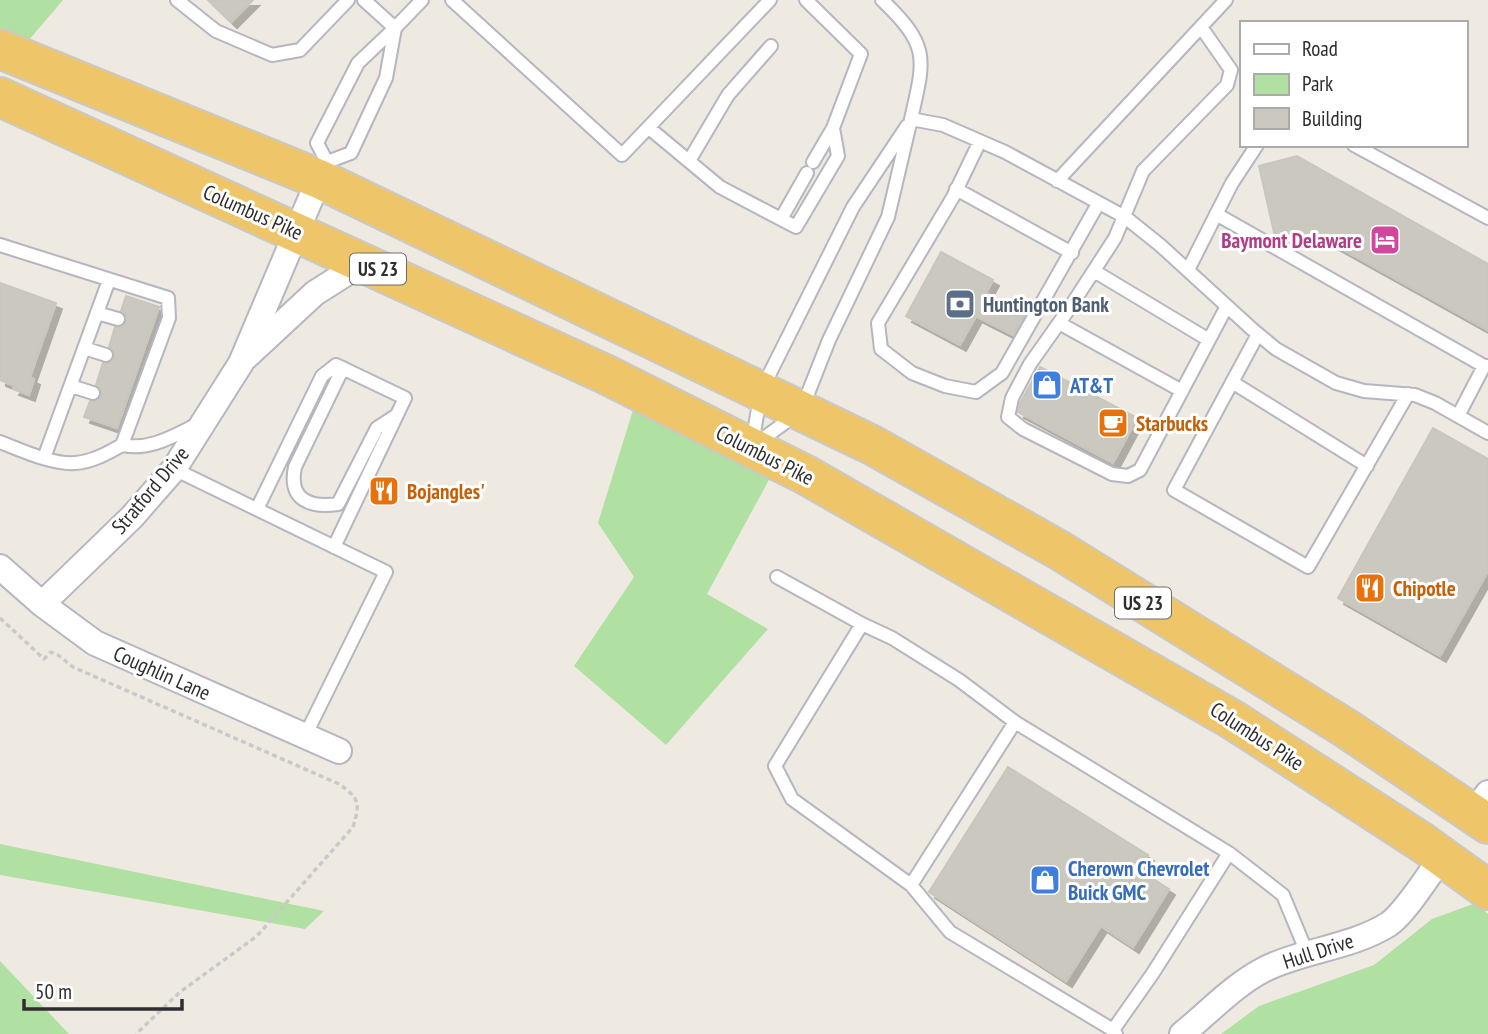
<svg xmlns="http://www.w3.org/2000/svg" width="1488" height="1034" viewBox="0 0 1488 1034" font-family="'PT Sans Narrow',sans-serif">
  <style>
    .green { fill: #b0e0a2 }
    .building { fill: #cac8bf; stroke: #c9c6bb; stroke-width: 2; filter: url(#shadow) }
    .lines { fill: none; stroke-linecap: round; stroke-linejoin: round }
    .service-casing { stroke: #b5b6c0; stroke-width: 16 }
    .minor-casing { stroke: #b5b6c0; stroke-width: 28 }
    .trunk-casing { stroke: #c9c9c9; stroke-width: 42 }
    .path { stroke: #c9c9c9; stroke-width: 3.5; stroke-dasharray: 5 3.5; stroke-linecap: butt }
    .service { stroke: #fff; stroke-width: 12 }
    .minor { stroke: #fff; stroke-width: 24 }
    .trunk { stroke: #eec669; stroke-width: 38 }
    .labels { text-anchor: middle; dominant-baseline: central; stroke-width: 6; stroke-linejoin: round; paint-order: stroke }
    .shield { fill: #fff; stroke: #6d6d6d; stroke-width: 2 }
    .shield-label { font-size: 19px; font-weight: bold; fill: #2e2e2e }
    .street-label { font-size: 21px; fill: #2e2e2e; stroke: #fff }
    .hotel-label { font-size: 21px; font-weight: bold; fill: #b23c85; stroke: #fff; text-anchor: end }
    .service-label { font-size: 21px; font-weight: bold; fill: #4e5e75; stroke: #fff; text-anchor: start }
    .shop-label { font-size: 21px; font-weight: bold; fill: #366cbe; stroke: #fff; text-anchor: start }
    .food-label { font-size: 21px; font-weight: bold; fill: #c56008; stroke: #fff; text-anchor: start }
  </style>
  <defs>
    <filter id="shadow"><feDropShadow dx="6" dy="6" stdDeviation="0" flood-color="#0004"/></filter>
  </defs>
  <rect width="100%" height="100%" fill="#eeeae1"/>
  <path class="green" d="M0,0H63L28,41L0,31Z
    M633,410L771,476L707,594L768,629L666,745L574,666L634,577L598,523Z
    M0,844L324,911L305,929L0,875Z
    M1476,903L1488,914V1034H1221L1259,1006L1374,965L1432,919Z
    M0,961L69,1034H0Z"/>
  <path class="building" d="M208,0H253L231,22Z
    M1297,156L1488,264V330L1315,234L1284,243L1275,237L1259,166Z
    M941,252L993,280L986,293L1025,314L1013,335L976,316L960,345L906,316Z
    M0,283L56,303L30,377L34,379L29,395L13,389L15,386L0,380Z
    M126,296L159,307L117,428L84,417L90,401H96L101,396V390L96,385L103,363H109L114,358V352L109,347L115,327H121L126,322V316L121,311Z
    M1040,367L1137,418L1113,463L1018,412L1020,403Z
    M1433,428L1488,459V571L1440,656L1338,598Z
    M1008,767L1148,855L1139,870L1169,889L1133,947L1101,926L1066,981L929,892Z"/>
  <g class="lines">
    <g class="service-casing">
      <path id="service" d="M177,0L216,31L272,55L300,50L348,0
        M364,0L395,28L422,0
        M452,0L622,155L770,0
        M882,0C930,46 925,58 911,119L943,125L1005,152L1125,217L1160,245L1252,329L1276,349L1336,383L1364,391L1415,395L1435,403L1488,433
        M1201,27L1231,70L1227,85L1143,171L1115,238L1071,306L1030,364L1012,398L1008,417L1023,429L1112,474L1128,476L1140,470L1227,306
        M649,128L720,187L796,227L838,156L833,128L861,54L806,0
        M980,141L953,197L878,323L881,349L912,373L945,386L976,392L1002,373L1098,204
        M1354,145L1488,218
        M689,161L728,95L771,46
        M813,162L833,128
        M321,175L327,162L351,153L386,78L395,28L358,63L317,143L327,162
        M1057,181L1226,0
        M956,189L1072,253
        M1216,214L1484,366
        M781,219L807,173
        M0,245L168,298L169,318L122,445C150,451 173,436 198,424
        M1188,270L1232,183L1257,145
        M1094,271L1209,340
        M97,313L118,319
        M1059,323L1182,391
        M1258,334L1174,490L1308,567L1408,394
        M84,348L106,355
        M343,368L295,467C288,500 310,508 338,504L377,428L397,415
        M1232,382L1367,466
        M71,386L93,393
        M1458,416L1484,366H1488
        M0,442C21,450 53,465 75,463C92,462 108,453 122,445
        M757,443L801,411L829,340L888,217L911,119
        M752,444L761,391L853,207L907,126
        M44,458L109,280
        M174,469L386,572L305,736
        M257,509L322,376L336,365L405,398L334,547
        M777,577L862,624L892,638L959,680L1015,722L1229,853L1283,895L1307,953
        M862,624L775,766L792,799L911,885L950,932L1113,1030L1116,1034
        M911,885L1015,722
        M1113,1030L1153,973L1229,853"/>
    </g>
    <g class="minor-casing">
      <path id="minor" d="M246,357L315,293L364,262
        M0,567L42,604L95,643L339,751
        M42,604L132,517L174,469L241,363L319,179
        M1473,814L1488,793
        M1182,1034C1208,1013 1233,986 1263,970C1302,950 1351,948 1389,924C1406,912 1429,874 1442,857"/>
    </g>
    <g class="trunk-casing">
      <path id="trunk" d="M0,49L319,179L872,445L1059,550L1347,729L1488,824
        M0,97L605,374L806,475L1233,720L1423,843L1488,890"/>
    </g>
    <path class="path" d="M0,618L44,659L51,652L58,655L73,667L339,784C360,799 360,803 353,827L257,936L180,992L136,1034"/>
    <use href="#service" class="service"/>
    <use href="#minor" class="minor"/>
    <use href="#trunk" class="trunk"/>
  </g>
  <defs>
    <g id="hotel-square" transform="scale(1.575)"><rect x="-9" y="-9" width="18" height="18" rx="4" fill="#d1479c" stroke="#fff"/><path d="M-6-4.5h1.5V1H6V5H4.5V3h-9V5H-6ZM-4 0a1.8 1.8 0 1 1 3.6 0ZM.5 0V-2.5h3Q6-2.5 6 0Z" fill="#fff"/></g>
    <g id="bank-square" transform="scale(1.575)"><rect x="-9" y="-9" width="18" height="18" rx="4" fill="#5c6f8a" stroke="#fff"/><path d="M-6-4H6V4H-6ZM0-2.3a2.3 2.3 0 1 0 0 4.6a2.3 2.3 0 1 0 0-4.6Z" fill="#fff"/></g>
    <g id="shop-square" transform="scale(1.575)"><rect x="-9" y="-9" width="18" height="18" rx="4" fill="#3f7fe0" stroke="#fff"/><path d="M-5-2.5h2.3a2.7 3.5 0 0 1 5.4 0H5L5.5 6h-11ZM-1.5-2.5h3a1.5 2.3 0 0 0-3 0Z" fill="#fff"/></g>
    <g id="cafe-square" transform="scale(1.575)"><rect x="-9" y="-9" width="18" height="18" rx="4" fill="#e8710a" stroke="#fff"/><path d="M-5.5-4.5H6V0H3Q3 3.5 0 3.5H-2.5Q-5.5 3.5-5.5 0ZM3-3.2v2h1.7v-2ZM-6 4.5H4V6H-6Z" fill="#fff"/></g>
    <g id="restaurant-square" transform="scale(1.575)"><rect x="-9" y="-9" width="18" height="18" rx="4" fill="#e8710a" stroke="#fff"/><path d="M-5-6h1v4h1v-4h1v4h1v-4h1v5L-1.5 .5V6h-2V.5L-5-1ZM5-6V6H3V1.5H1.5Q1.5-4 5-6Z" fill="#fff"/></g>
  </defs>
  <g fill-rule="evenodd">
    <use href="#hotel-square" x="1385" y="240"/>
    <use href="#bank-square" x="960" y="304"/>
    <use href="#shop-square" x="1047" y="385"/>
    <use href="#cafe-square" x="1113" y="423"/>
    <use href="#restaurant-square" x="384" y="491"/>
    <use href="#restaurant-square" x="1370" y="588"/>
    <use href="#shop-square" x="1045" y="880"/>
  </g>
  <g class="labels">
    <g class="shield">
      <rect x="350" y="253.5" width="56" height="31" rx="5"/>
      <rect x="1115" y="587.5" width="56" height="31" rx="5"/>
    </g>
    <g class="shield-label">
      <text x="378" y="269">US 23</text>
      <text x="1143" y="603">US 23</text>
    </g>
    <g class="street-label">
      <text transform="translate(253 212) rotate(24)">Columbus Pike</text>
      <text transform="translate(765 455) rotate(27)">Columbus Pike</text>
      <text transform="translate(150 490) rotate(-50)">Stratford Drive</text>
      <text transform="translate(162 673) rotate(24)">Coughlin Lane</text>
      <text transform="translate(1257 736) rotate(33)">Columbus Pike</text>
      <text transform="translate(1318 951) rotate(-18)">Hull Drive</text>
    </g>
    <g class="hotel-label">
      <text x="1362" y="240">Baymont Delaware</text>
    </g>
    <g class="service-label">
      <text x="983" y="304">Huntington Bank</text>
    </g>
    <g class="shop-label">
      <text x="1070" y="385">AT&amp;T</text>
      <text x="1068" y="868">Cherown Chevrolet<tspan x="1068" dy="24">Buick GMC</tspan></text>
    </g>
    <g class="food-label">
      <text x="1136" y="423">Starbucks</text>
      <text x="407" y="491">Bojangles'</text>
      <text x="1393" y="588">Chipotle</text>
    </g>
  </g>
  <rect x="1240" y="21" width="228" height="126" fill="#ffffff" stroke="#ababab" stroke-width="2"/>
  <rect x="1254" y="44" width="35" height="10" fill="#ffffff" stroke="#ababab" stroke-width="2"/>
  <text x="1302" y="56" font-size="21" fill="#2e2e2e">Road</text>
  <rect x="1254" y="74" width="35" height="21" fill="#b0e0a2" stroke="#ababab" stroke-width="2"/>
  <text x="1302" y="91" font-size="21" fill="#2e2e2e">Park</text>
  <rect x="1254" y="108" width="35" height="21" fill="#cac8bf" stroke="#ababab" stroke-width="2"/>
  <text x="1302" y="126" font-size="21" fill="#2e2e2e">Building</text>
  <path d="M24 999v10h158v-10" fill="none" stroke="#2e2e2e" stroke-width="3.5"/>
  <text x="35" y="999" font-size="21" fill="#2e2e2e" stroke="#ffffff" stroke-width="5" paint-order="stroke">50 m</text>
</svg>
